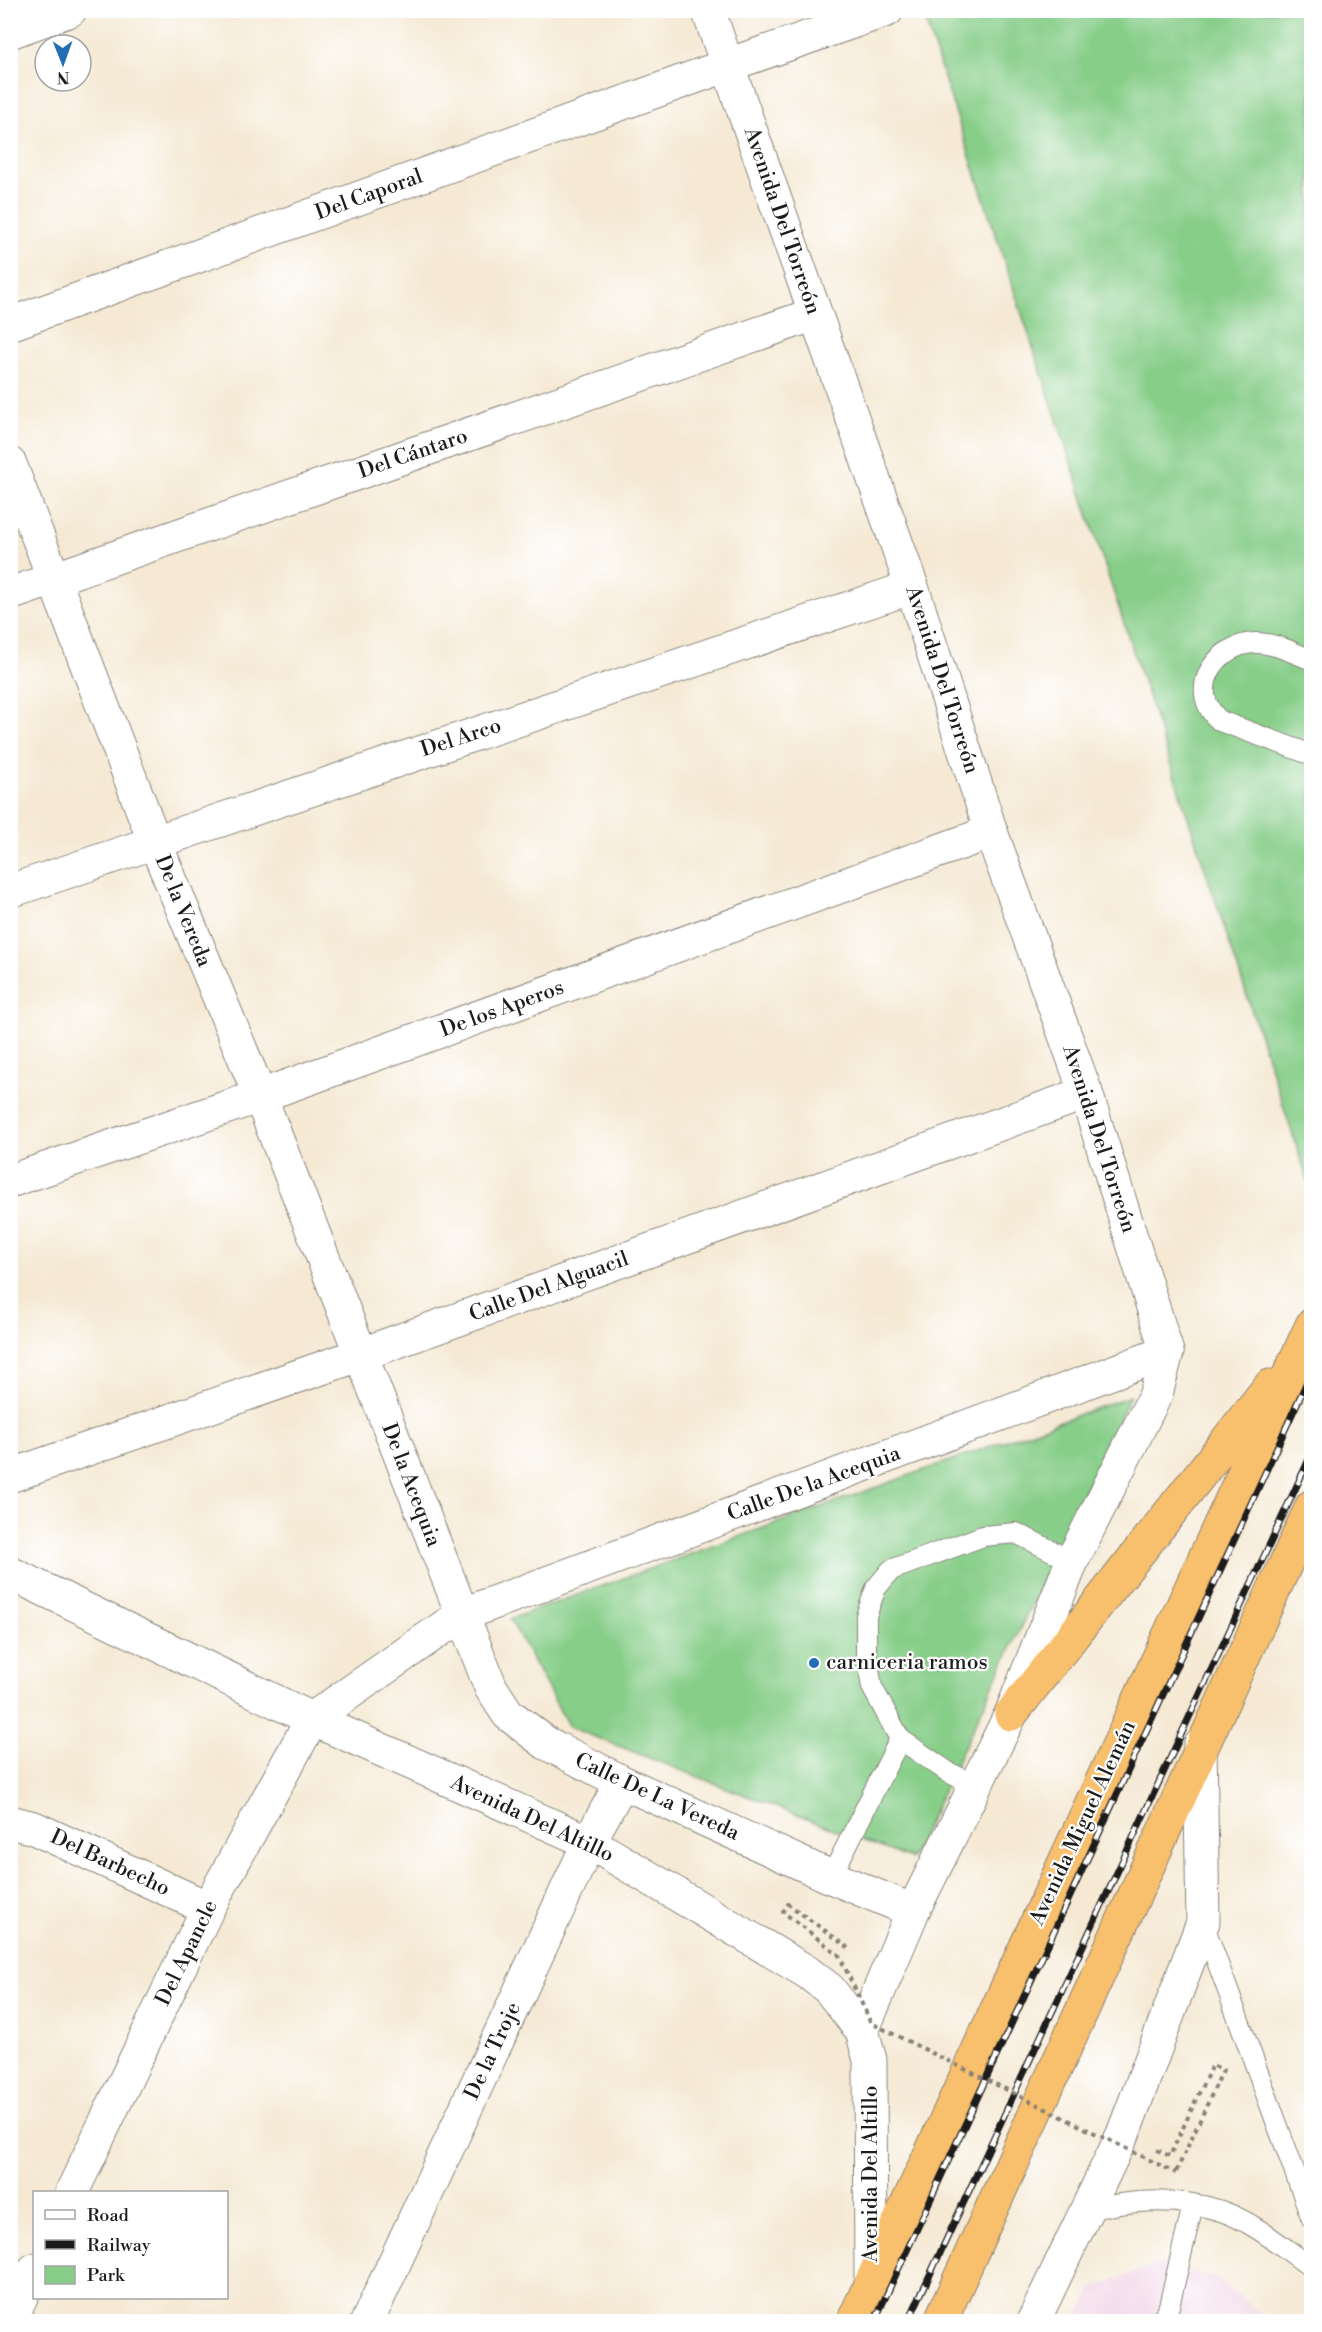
<svg xmlns="http://www.w3.org/2000/svg" width="1322" height="2332" viewBox="0 0 1322 2332" font-family="'Libre Bodoni',serif">
  <style>
    .built { fill: #f0d0e4 }
    .green { fill: #87ce89; stroke: #527552; stroke-width: 1.5 }
    .lines { fill: none; stroke-linecap: round; stroke-linejoin: round }
    .service-casing { stroke: #888278; stroke-width: 22 }
    .minor-casing { stroke: #888278; stroke-width: 35 }
    .tertiary-casing { stroke: #888278; stroke-width: 35 }
    .trunk-casing { stroke: #888278; stroke-width: 35 }
    .path { stroke: #888278; stroke-width: 4; stroke-dasharray: 4.5 4.5; stroke-linecap: butt }
    .service { stroke: #fff; stroke-width: 20 }
    .minor { stroke: #fff; stroke-width: 33 }
    .tertiary { stroke: #fff; stroke-width: 33 }
    .trunk { stroke: #f8bf6c; stroke-width: 33 }
    .rail-casing { stroke: #1c1c1c; stroke-width: 7 }
    .rail { stroke: #fff; stroke-width: 4.5; stroke-dasharray: 14; stroke-linecap: butt }
    .path-bridge { stroke: #888278; stroke-width: 4; stroke-dasharray: 4.5 4.5; stroke-linecap: butt }
    .poi-dot { fill: #1f6fb2; stroke: #fff; stroke-width: 2 }
    .labels { text-anchor: middle; dominant-baseline: central; stroke-width: 4.5; stroke-linejoin: round; paint-order: stroke }
    .street-label { font-size: 21px; fill: #1c1c1c; stroke: #fff }
    .poi-label { font-size: 21px; fill: #1c1c1c; stroke: #fff; text-anchor: start }
  </style>
  <rect width="100%" height="100%" fill="#fff"/>
  <filter id="ink" filterUnits="userSpaceOnUse"><feTurbulence type="fractalNoise" baseFrequency=".0167" numOctaves="2"/><feDisplacementMap in="SourceGraphic" scale="12" xChannelSelector="R" yChannelSelector="G"/><feConvolveMatrix kernelMatrix="1 2 1 2 8 2 1 2 1" color-interpolation-filters="sRGB"/></filter>
  <filter id="wash" filterUnits="userSpaceOnUse"><feTurbulence type="fractalNoise" baseFrequency=".008" numOctaves="4" result="noise"/><feDisplacementMap in="SourceGraphic" scale="24" xChannelSelector="R" yChannelSelector="G"/><feGaussianBlur stdDeviation="1.35" result="paint"/><feColorMatrix in="noise" values="0 0 0 0 0 0 0 0 0 0 0 0 0 0 0 0 0 1.4 0 .05"/><feComposite in="paint" operator="in"/></filter>
  <g filter="url(#wash)">
    <rect width="100%" height="100%" fill="#f5e9d4"/>
    <path class="built" d="M1158,2264L1216,2278L1262,2315L1264,2321L1074,2322L1094,2288Z"/>
    <path class="green" d="M922,11H1311L1312,1173L1308,1181Z
      M1130,1396L911,1859L569,1727L510,1619Z"/>
  </g>
  <g filter="url(#ink)">
    <g class="lines">
      <g class="service-casing">
        <path id="service" d="M1312,660C1293,653 1274,642 1254,643C1214,645 1186,692 1220,721L1312,755
          M974,1785L948,1772L900,1739L872,1687L866,1652V1616L876,1588L891,1570L983,1536L1016,1533L1072,1561
          M831,1877L900,1739
          M1203,1923L1312,2219
          M1084,2211C1129,2200 1176,2196 1221,2211C1254,2222 1284,2248 1312,2268
          M1161,2322L1169,2306L1193,2205"/>
      </g>
      <g class="minor-casing">
        <path id="minor" d="M10,32L70,10
          M10,324L728,65L887,10
          M10,464L154,840L260,1096L491,1688L508,1714L546,1743L622,1782L831,1877L913,1911
          M10,594L815,314
          M10,891L912,587
          M10,1181L260,1096L991,832
          M10,1476L362,1354L1086,1093
          M10,1573L312,1719L589,1842L807,1972L829,1989L862,2031L870,2060L871,2283
          M10,1822L34,1828L208,1908
          M862,2031L913,1911L1011,1714L1072,1561L1156,1394L1167,1352
          M72,2192L208,1908L312,1719L461,1615L1167,1352
          M10,2320L34,2270
          M367,2322L589,1842L622,1782
          M1033,2322L1123,2134L1203,1922L1200,1746"/>
      </g>
      <g class="tertiary-casing">
        <path id="tertiary" d="M708,10L912,587L991,832L1086,1093L1167,1352"/>
      </g>
      <g class="trunk-casing">
        <path id="trunk" d="M1011,1714L1270,1386
          M853,2322L1312,1325
          M940,2322L1312,1506"/>
      </g>
      <path class="path" d="M1157,2150L1170,2156L1212,2065L1223,2070L1176,2172"/>
      <use href="#service" class="service"/>
      <use href="#minor" class="minor"/>
      <use href="#tertiary" class="tertiary"/>
      <use href="#trunk" class="trunk"/>
      <g class="rail-casing">
        <path id="rail" d="M874,2322L1312,1371
          M908,2322L1312,1453"/>
      </g>
      <use href="#rail" class="rail"/>
      <path class="path-bridge" d="M849,1948L788,1904L783,1912L839,1955L871,2023L1176,2173"/>
    </g>
  </g>
  <circle class="poi-dot" cx="814" cy="1663" r="6"/>
  <g class="labels">
    <g class="street-label">
      <text transform="translate(369 195) rotate(-20)">Del Caporal</text>
      <text transform="translate(782 221) rotate(71)">Avenida Del Torreón</text>
      <text transform="translate(413 454) rotate(-19)">Del Cántaro</text>
      <text transform="translate(942 680) rotate(72)">Avenida Del Torreón</text>
      <text transform="translate(461 738) rotate(-18)">Del Arco</text>
      <text transform="translate(183 911) rotate(68)">De la Vereda</text>
      <text transform="translate(502 1009) rotate(-20)">De los Aperos</text>
      <text transform="translate(1099 1139) rotate(72)">Avenida Del Torreón</text>
      <text transform="translate(549 1287) rotate(-20)">Calle Del Alguacil</text>
      <text transform="translate(814 1484) rotate(-20)">Calle De la Acequia</text>
      <text transform="translate(411 1485) rotate(69)">De la Acequia</text>
      <text transform="translate(657 1797) rotate(25)">Calle De La Vereda</text>
      <text transform="translate(532 1819) rotate(25)">Avenida Del Altillo</text>
      <text transform="translate(1083 1823) rotate(-65)">Avenida Miguel Alemán</text>
      <text transform="translate(110 1863) rotate(25)">Del Barbecho</text>
      <text transform="translate(187 1953) rotate(-64)">Del Apancle</text>
      <text transform="translate(493 2051) rotate(-65)">De la Troje</text>
      <text transform="translate(871 2174) rotate(-90)">Avenida Del Altillo</text>
    </g>
    <g class="poi-label">
      <text x="826" y="1663">carniceria ramos</text>
    </g>
  </g>
  <rect width="1322" height="2332" fill="none" stroke="#fff" stroke-width="36"/>
  <rect x="33" y="2191" width="195" height="108" fill="#ffffff" stroke="#a4a4a4" stroke-width="1.5"/>
  <rect x="45" y="2210" width="30" height="9" fill="#ffffff" stroke="#a4a4a4" stroke-width="1.5"/>
  <text x="87" y="2221" font-size="18" fill="#1c1c1c">Road</text>
  <rect x="45" y="2240" width="30" height="9" fill="#1c1c1c" stroke="#a4a4a4" stroke-width="1.5"/>
  <text x="87" y="2251" font-size="18" fill="#1c1c1c">Railway</text>
  <rect x="45" y="2266" width="30" height="18" fill="#87ce89" stroke="#a4a4a4" stroke-width="1.5"/>
  <text x="87" y="2281" font-size="18" fill="#1c1c1c">Park</text>
  <g transform="translate(63 63) rotate(179)"><circle r="28" fill="#ffffff" stroke="#a4a4a4" stroke-width="1.5"/>
  <path d="M0-4.5L10 22L0 15L-10 22Z" fill="#1f6fb2"/>
  <text y="-9" font-size="16" font-weight="bold" text-anchor="middle" fill="#1c1c1c">N</text>
  </g>
</svg>
